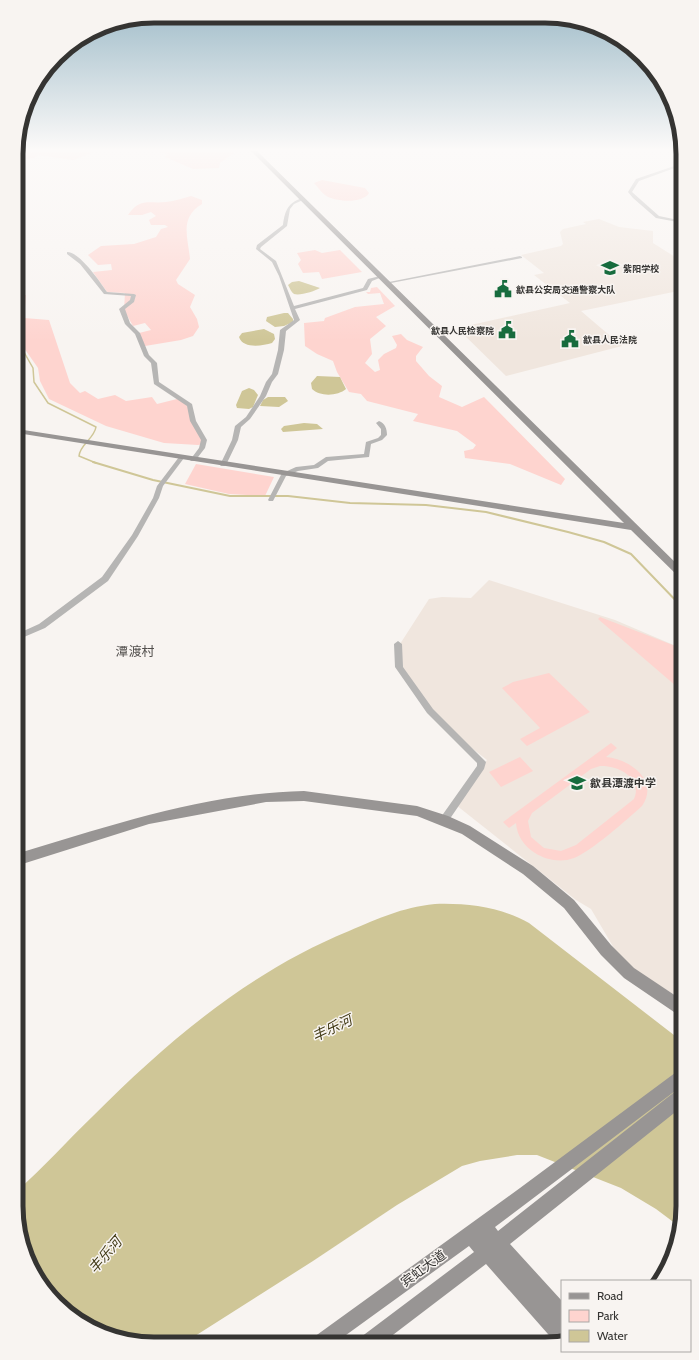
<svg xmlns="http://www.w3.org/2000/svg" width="699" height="1360" viewBox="0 0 699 1360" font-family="Cabin,'Noto Sans SC',sans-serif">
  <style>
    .built { fill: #f0e6de }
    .green { fill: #fed4cf; fill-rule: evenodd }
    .water { fill: #cfc697 }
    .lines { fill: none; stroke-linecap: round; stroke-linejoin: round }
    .stream-far1 { stroke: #cfc697; stroke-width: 1.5 }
    .stream { stroke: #cfc697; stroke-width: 2 }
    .street { fill: #b6b5b4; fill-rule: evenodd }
    .secondary { fill: #989594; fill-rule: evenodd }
    .labels { text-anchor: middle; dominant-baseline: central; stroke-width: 3; stroke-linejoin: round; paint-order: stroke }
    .far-poi-label { font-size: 9px; font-weight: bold; fill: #353432; stroke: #f8f4f1; text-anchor: start }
    .poi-label { font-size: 11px; font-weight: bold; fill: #353432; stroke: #f8f4f1; text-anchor: start }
    .quarter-label { font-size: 13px; fill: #514e4c; stroke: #f8f4f1 }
    .near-street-label { font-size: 13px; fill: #353432; stroke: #f8f4f1 }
    .near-water-label { font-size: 14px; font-style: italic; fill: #403914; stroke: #f8f4f1 }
    .rim { fill: none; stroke: #353432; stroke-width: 5 }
  </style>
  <rect width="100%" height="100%" fill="#f8f4f1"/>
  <path class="built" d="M599,219L619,227L653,231V243L683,262V290L581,311L622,346L506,376L457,328L570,303L534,275L544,273L521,255L561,246L563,244L560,232L563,229L586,224L583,222Z
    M489,580L615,620L683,649V981L677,996L638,973L618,955L591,909L576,900L456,805L487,760L455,735L438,717L402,667L400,644L429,599L442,597L471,598Z"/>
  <path class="green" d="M17,151H98L73,160L38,155L34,158L17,160Z
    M156,151H233L234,153L220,163L219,168L193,169L165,157L168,154Z
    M322,180L365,188L369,193C363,204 334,202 325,195C321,192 318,187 314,183Z
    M191,196L202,200V204C179,218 188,237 190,259L176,280L178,284L195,295L190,307L197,319L199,327L193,336L181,340L145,346L139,333L151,330L145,323L133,326L124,310L125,293L107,292L93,272L112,270L111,264L98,265L88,255L101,246L134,244L156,237L161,229L168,227L165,225H151L149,220L156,216L151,212L142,215H128C140,197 149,204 166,202C175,201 183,198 191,196Z
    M315,250L322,253L340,250L362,272L322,279L319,272L303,273L298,264L301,260L297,253Z
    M377,287L395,306L376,317L386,326L370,339L372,354L365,363L375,372L380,370L378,360L384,354L396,348L397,345L392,336L401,334L407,340L423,347L416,356V361L429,376L442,386L439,397L462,407L484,397L565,479L561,485L510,464L465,458L464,451L473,449L476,445L457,431L413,421L418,414L367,401L361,394L349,392L337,372L333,361L317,354L305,346L304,323L324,321L325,318L355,307L384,304L380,293L368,294L366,292H370L371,288Z
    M26,295L24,318L49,320L70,383L80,393L85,391L98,399L115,395L126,401L152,397L157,404L177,399L186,404L203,436V444L198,445L164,443L106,426L49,399L40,381L38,368L17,338V296Z
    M196,464L274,477L265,496L229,494L185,484Z
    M600,617L683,649V692L598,619Z
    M549,673L590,712L527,746L520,739L540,728L502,688L513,682Z
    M611,743L617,748L606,757C629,759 660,780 642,806C629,818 589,853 574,858C561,863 546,860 535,853C524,846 517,836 516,823L509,828L503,822ZM600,766C618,765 643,778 634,799L576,845L561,851L544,848L531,837L528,821L532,813L591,769Z
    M520,757L533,771L501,787L489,772Z"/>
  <path class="water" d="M299,281L320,288C315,291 300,296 294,294C291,292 290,288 288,285L292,282Z
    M284,313H288L293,319V322L284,326L275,327L266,321L267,317Z
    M264,329L274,334L275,339L272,343C262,346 243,349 239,337L242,333Z
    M317,376L340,377L346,389C338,396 320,397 312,389L311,383Z
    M249,388L254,390L258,395L253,407L249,409L237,408L236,405L242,391Z
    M268,397H285L288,401L279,407L260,406L263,400Z
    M304,423L317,424L323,429L283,432L281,429L284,426Z
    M435,904C468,903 500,907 529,923L683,1042V1216L680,1227L656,1209L621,1188L537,1155H517L480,1161L462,1166L397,1205L313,1261L184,1343H135L101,1333L63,1310L23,1250L16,1206V1192C43,1168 67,1141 93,1116C169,1040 249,972 349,931C380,918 400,908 435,904Z"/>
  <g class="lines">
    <path class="stream-far1" d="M17,340L33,368L34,382L48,403L96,427C94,439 80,444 79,456L96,463"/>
    <path class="stream" d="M93,462L153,480L230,496H288L350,503L426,505L486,512L568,532L604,542L631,554L683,608"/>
    <path class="street" d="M683,163V165L639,181L632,192L659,216L683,221V223L656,218L633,198L628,192L636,179Z
      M302,198L303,200L294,204L290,209L287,226L261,247L260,249L276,261L294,306L363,288L368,279L380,276L382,277L372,281L367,290L295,309L300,320L286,331L284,350L278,374L272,382L266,396L250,419L241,427L238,440L226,465L225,466H221L220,465L232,440L235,426L246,417L260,396L266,382L272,374L278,350L280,330L294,320L279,276L272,262L256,249L257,245L283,225C285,210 288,203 302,198Z
      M67,252C80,252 100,282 107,292L134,294L136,295L134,302L125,309L130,323L140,333L149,355L157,363L159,382L192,404L196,421L207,440L205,448L195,461H191L190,460L199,448L201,440L190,421L187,406L154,384L151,363L144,356L135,334L125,324L119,309L130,300L131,296L104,294L80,264L67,254Z
      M520,256L522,257V258L391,283L389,282Z
      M379,421C385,423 387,429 387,435L382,440L371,444L369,457L328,461L318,468L298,471L286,476L273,501H269L268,500L282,473L285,472L296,467L314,465L326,457L364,454L366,442L378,438L381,435V429L376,423Z
      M181,456L184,458L163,486L159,498L138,536L108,581L45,628L17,640V634L39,624L102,577L132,535L153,498L157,486L179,457Z
      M398,641L402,644L403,667L433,709L486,762L484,769L447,823L444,824L441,823L439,820L441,817L477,766V763L427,713L395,667L394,644Z"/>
    <path class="secondary" d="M251,151H257L683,570V579L680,578L631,530L17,433V429L624,523Z
      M304,791L417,806L448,816L470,826L533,866L574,900L611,945L634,968L676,996L678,991L683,989V1013L679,1014L674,1012L624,978L601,955L564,908L523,874L462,834L417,816L304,801L266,802L149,824L16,866V854C110,826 205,793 304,791Z
      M683,1067V1085L495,1227L498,1231L677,1090L683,1088V1106L510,1244L562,1301V1341L555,1342L486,1264L381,1344L358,1343L361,1337L474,1252L469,1246L335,1343H311L314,1337L520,1188Z"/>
  </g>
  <linearGradient id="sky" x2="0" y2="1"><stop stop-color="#9ebbc8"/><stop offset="0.44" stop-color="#fcfaf9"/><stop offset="1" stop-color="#fcfaf9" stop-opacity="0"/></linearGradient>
  <rect width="699" height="341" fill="url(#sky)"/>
  <defs>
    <g id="school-bare" transform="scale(1.38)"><path d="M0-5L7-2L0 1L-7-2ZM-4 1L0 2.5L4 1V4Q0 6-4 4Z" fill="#176c3e" stroke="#f8f4f1" stroke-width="2.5" paint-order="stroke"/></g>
    <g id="civic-bare" transform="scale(1.38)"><path d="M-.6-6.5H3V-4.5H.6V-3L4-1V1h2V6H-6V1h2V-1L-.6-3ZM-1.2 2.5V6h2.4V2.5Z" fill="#176c3e" stroke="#f8f4f1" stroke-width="2.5" paint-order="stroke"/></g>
  </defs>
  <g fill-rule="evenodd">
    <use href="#school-bare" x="610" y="268"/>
    <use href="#civic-bare" x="503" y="289"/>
    <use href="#civic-bare" x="507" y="330"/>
    <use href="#civic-bare" x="570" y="339"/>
    <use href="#school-bare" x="577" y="783"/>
  </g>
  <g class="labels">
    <g class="far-poi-label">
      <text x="623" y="268">紫阳学校</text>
      <text x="516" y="289">歙县公安局交通警察大队</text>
      <text x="494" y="330" text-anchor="end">歙县人民检察院</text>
      <text x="583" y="339">歙县人民法院</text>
    </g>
    <g class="poi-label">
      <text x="590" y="783">歙县潭渡中学</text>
    </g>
    <g class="quarter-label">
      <text x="135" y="651">潭渡村</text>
    </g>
    <g class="near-street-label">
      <text transform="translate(423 1268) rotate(-36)">宾虹大道</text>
    </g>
    <g class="near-water-label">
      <text transform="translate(332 1028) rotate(-25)">丰乐河</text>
      <text transform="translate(105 1255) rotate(-49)">丰乐河</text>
    </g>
  </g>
  <path d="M0 0H699V1360H0ZM154 23H545A131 131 0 0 1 676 154V1206A131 131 0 0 1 545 1337H154A131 131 0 0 1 23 1206V154A131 131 0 0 1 154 23Z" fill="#f8f4f1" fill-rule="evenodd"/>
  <path class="rim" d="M154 23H545A131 131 0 0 1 676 154V1206A131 131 0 0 1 545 1337H154A131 131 0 0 1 23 1206V154A131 131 0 0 1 154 23Z"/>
  <rect x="561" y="1280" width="130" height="72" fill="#f8f4f1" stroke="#aaa7a5"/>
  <rect x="569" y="1293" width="20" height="6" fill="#989594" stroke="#aaa7a5"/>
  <text x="597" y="1300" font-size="12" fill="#353432">Road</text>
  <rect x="569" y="1310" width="20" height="12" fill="#fed4cf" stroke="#aaa7a5"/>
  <text x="597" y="1320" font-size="12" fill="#353432">Park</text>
  <rect x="569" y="1330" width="20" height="12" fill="#cfc697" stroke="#aaa7a5"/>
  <text x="597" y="1340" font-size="12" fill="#353432">Water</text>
</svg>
